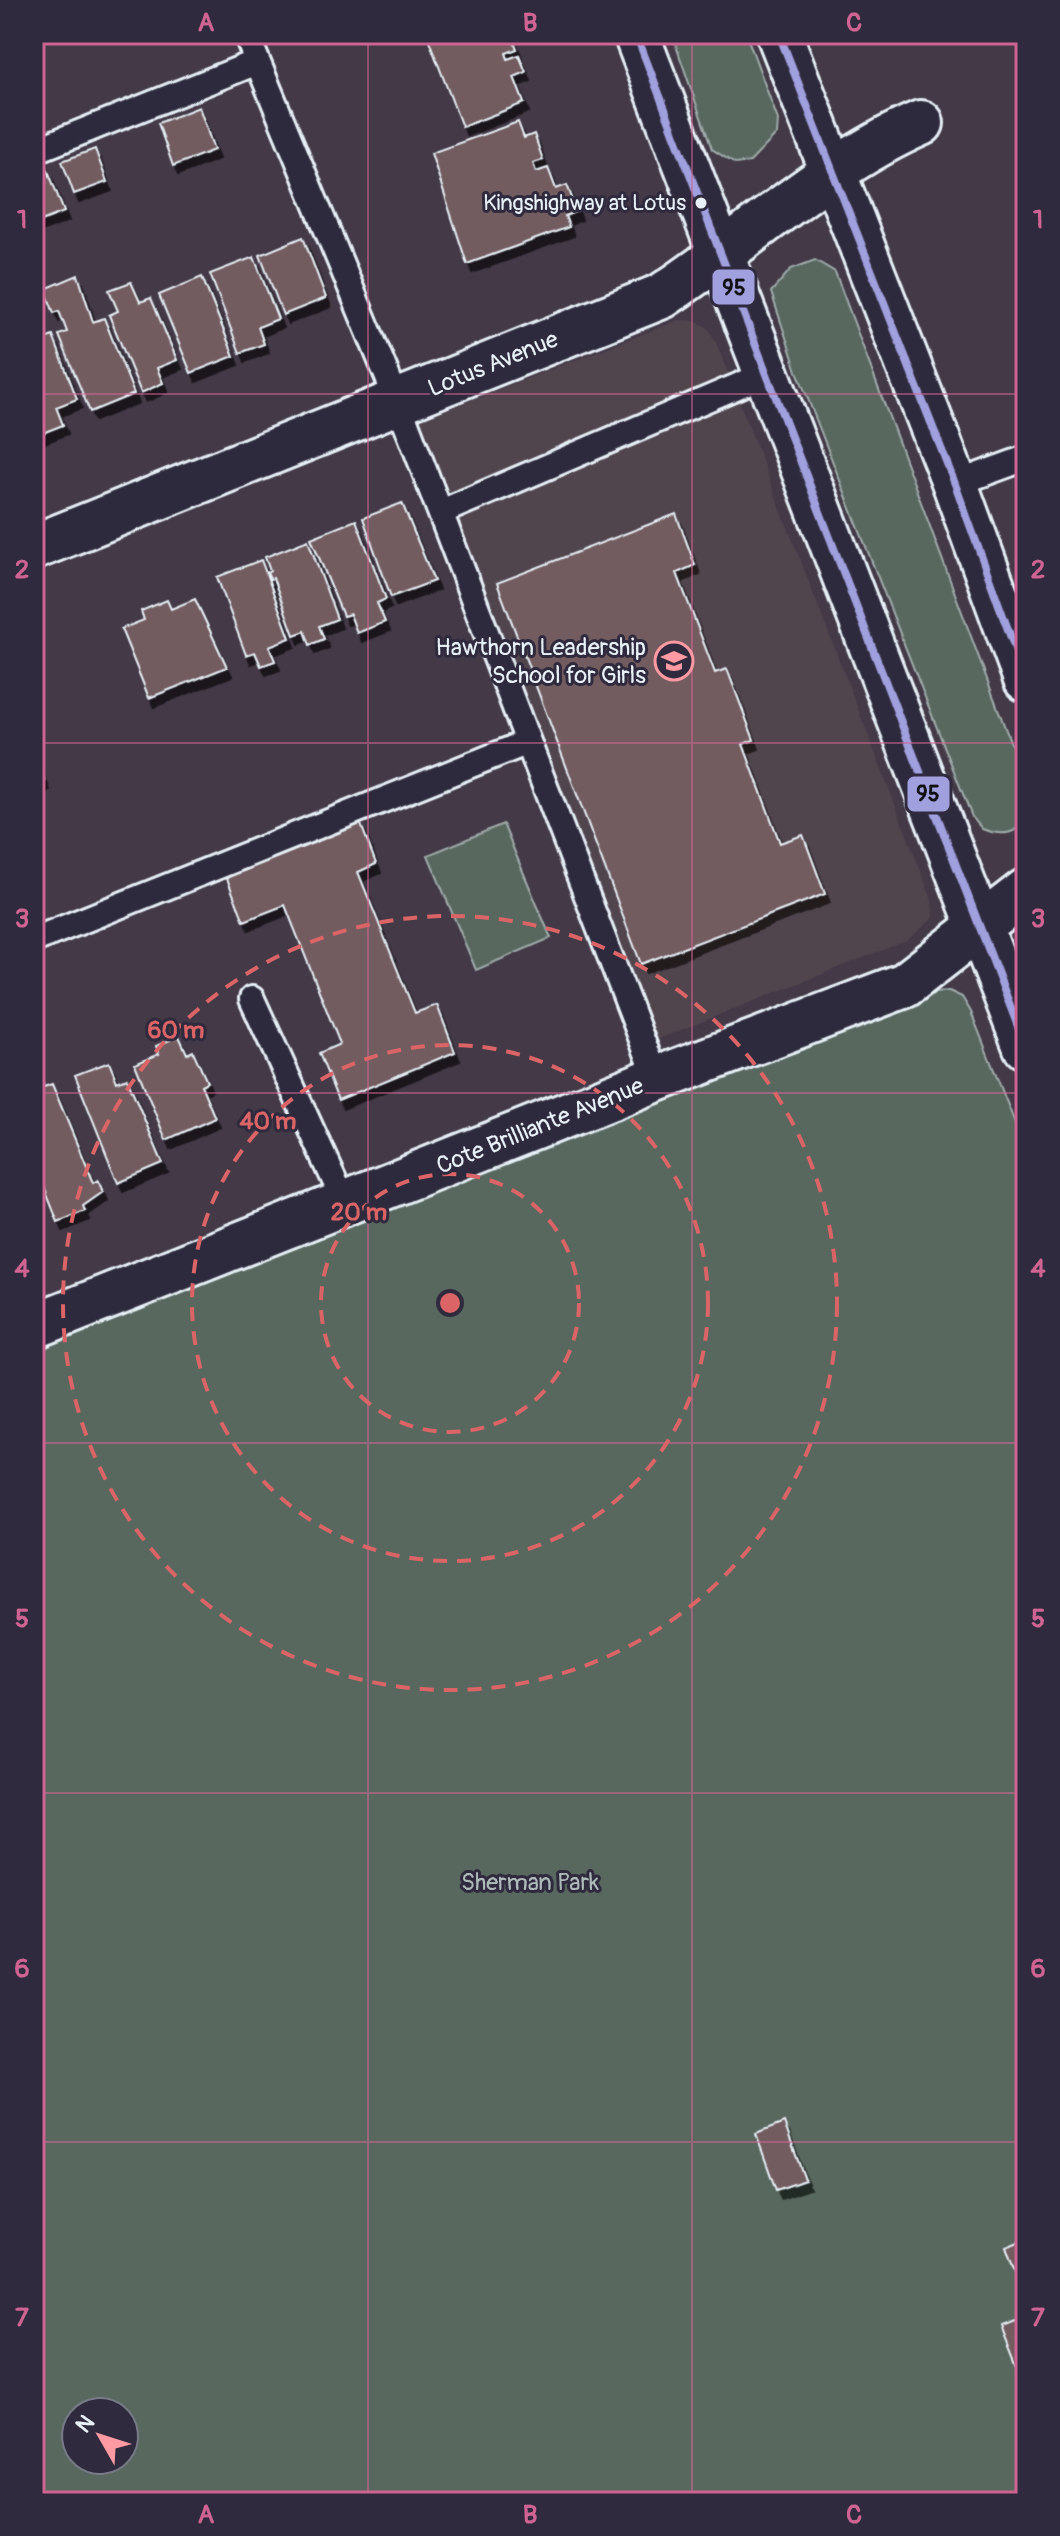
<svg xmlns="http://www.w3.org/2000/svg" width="1060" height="2536" viewBox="0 0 1060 2536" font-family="Pangolin,sans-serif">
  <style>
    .built { fill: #51444e }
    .green { fill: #58675e; stroke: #a0acab; stroke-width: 2; fill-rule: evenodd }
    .building { fill: #725c5f; stroke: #e8f1f8; stroke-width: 2; filter: url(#shadow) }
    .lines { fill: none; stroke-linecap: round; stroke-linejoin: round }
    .lane-casing { stroke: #e8f1f8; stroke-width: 30 }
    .street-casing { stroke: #e8f1f8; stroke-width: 50 }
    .primary-casing { stroke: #e8f1f8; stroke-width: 50 }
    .lane { stroke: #2f2a3d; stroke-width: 24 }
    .street { stroke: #2f2a3d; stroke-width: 44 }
    .primary { stroke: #2f2a3d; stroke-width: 44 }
    .bus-1-casing { stroke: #2f2a3d; stroke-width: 14 }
    .bus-1 { stroke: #a0a0df; stroke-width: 8 }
    .grid { fill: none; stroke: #cf6492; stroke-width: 2; stroke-opacity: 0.55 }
    .ring { fill: none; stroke: #db6466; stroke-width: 4; stroke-dasharray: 14 10 }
    .bus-dot { fill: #e8f1f8; stroke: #2f2a3d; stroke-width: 3 }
    .labels { text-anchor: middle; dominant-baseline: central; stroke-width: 6; stroke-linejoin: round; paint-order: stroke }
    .bus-label { font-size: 22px; fill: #e8f1f8; stroke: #2f2a3d; text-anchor: end }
    .street-label { font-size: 24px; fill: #e8f1f8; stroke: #2f2a3d }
    .poi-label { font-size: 24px; fill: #e8f1f8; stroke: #2f2a3d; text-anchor: end }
    .park-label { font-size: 24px; fill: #aebaba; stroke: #2f2a3d }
    .centre { fill: #db6466; stroke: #2f2a3d; stroke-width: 4 }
    .ring-label { font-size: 24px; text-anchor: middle; font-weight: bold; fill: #db6466; stroke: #2f2a3d; stroke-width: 6; stroke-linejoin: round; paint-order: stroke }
    .line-badge { stroke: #2f2a3d; stroke-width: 3 }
    .pale-badge-label { font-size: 22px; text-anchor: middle; font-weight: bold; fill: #111 }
    .neatline { fill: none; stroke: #cf6492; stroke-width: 3 }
    .grid-label { font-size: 26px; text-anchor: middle; font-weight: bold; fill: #cf6492 }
  </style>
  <defs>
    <filter id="shadow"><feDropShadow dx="5" dy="9" stdDeviation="0" flood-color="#0009"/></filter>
  </defs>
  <rect width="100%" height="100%" fill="#433947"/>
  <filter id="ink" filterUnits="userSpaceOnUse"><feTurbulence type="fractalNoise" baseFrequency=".0125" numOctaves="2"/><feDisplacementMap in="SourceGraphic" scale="16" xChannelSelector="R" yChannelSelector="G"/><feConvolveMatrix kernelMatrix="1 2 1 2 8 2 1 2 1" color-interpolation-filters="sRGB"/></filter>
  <g filter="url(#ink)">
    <path class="built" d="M679,320L697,321L708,328L716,342L932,900L933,918L908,940L656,1040L417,421Z"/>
    <path class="green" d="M672,34H746L778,120L777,134L750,162L735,164L712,149Z
      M815,260L835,272L1022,773C1032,808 1028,846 982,829L972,817L797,371L771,292L791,269Z
      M503,824L551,938L476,970L428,855Z
      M949,991L962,997L971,1012L1026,1151V2502H34V1352L935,992ZM76,2412H124V2460H76Z"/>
    <path class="building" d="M498,34L499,37L511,34L517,49L506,53L508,59L519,55L526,72L514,77L524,103L462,127L427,35Z
      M199,107L214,150L173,166L158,123Z
      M518,122L524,138L534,134L543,160L533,163L536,172L548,168L556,189L567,185L577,211L565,216L569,227L467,264L431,153Z
      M95,149L107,182L74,194L62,161Z
      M47,168L64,212L34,224V173Z
      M303,237L326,298L283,315L260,255Z
      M254,257L278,319L258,327L264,344L240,353L210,274Z
      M78,275L93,322L104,318L134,394L90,412L59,335L67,332L59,311L54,313L45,289Z
      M202,277L234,356L191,373L159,295Z
      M131,282L140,302L151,298L177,360L157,368L163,383L141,393L109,315L118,311L109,290Z
      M53,336L77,399L56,407L63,425L40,434L34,418V343Z
      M402,503L434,581L391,597L363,518Z
      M676,514L695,565L677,573L715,673L727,669L754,740L743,744L780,843L803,835L825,894L641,964L497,583Z
      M356,520L386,599L377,603L385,622L357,633L350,614L343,616L311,538Z
      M308,540L337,619L319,626L324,639L310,645L305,631L294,635L273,578L270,579L267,573L270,571L265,557Z
      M261,560L290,638L269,646L275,661L261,666L255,652L246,655L217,577Z
      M195,599L227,667L149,698L121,629L144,620L141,611L167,600L171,609Z
      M34,755L45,781L34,786Z
      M360,822L376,864L358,872L415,1013L437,1005L455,1052L338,1100L319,1053L340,1044L285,905L244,921L226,876Z
      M179,1036L187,1054L193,1051L207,1082L201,1085L215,1118L166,1140L135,1064L159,1054L156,1046Z
      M109,1062L117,1082L127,1078L163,1164L118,1183L75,1075Z
      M41,1081L44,1087L52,1084L93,1183L98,1180L103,1192L83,1206L85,1211L58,1222L34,1162V1084Z
      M784,2123L805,2180L776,2190L756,2134Z
      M1026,2239V2303L1006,2247Z
      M1026,2317V2389L1001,2326Z"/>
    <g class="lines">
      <g class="lane-casing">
        <path id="lane" d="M246,34L398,402L657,1079
          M34,151L257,62
          M955,484L1026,458
          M441,512L766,374
          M34,940L528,742
          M252,999L345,1203"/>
      </g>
      <g class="street-casing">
        <path id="street" d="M34,547L662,296C748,240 826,164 921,123
          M34,1326L657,1079L905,985L1026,891"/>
      </g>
      <g class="primary-casing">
        <path id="primary" d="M636,34L1026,1047
          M779,34L955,484L1026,679"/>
      </g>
      <use href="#lane" class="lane"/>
      <use href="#street" class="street"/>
      <use href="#primary" class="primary"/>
      <g class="bus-1-casing">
        <path id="bus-1" d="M636,34L1026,1047
          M779,34L955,484L1026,679"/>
      </g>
      <use href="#bus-1" class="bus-1"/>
    </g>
  </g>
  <path class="grid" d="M368,34V2502M692,34V2502M34,394H1026M34,743H1026M34,1093H1026M34,1443H1026M34,1793H1026M34,2142H1026"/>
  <g class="ring">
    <circle cx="450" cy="1303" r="129"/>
    <circle cx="450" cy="1303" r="258"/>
    <circle cx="450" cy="1303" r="387"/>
  </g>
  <defs>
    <g id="school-ring" transform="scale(2)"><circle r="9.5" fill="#2f2a3d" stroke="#ff9aa2" stroke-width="1.5"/><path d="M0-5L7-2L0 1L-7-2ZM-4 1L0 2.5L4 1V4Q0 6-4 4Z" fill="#ff9aa2"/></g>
  </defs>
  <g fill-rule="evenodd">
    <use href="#school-ring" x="674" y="661"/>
  </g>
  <circle class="bus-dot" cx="701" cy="203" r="7"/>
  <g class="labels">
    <g class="bus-label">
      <text x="686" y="203">Kingshighway at Lotus</text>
    </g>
    <g class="street-label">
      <text transform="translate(493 364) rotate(-22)">Lotus Avenue</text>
      <text transform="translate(540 1126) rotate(-22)">Cote Brilliante Avenue</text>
    </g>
    <g class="poi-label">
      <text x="646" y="647">Hawthorn Leadership<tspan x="646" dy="28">School for Girls</tspan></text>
    </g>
    <g class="park-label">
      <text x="530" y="1882">Sherman Park</text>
    </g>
  </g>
  <circle cx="450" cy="1303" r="12" class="centre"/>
  <g class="ring-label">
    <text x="176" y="1038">60 m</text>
    <text x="268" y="1129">40 m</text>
    <text x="359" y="1220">20 m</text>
  </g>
  <g class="line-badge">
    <rect x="711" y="268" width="45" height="38" rx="8" fill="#a0a0df"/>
    <rect x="906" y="775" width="45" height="38" rx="8" fill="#a0a0df"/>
  </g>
  <g class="pale-badge-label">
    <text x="734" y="295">95</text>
    <text x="928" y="801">95</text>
  </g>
  <rect width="1060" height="2536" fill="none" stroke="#2f2a3d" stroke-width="88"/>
  <g transform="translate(100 2436) rotate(309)"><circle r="38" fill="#2f2a3d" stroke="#797a88" stroke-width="2"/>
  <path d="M0-6L14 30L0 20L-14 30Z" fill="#ff9aa2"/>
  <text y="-12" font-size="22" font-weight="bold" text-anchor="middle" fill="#e8f1f8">N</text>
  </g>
  <rect x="44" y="44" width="972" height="2448" class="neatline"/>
  <g class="grid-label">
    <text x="206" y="31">A</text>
    <text x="530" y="31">B</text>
    <text x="854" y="31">C</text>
    <text x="22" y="228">1</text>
    <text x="1038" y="228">1</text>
    <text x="22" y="578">2</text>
    <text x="1038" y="578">2</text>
    <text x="22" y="927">3</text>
    <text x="1038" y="927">3</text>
    <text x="22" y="1277">4</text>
    <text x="1038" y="1277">4</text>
    <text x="22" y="1627">5</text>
    <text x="1038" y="1627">5</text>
    <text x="22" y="1977">6</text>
    <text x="1038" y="1977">6</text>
    <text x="22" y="2326">7</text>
    <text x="1038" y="2326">7</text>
    <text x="206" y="2523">A</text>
    <text x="530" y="2523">B</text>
    <text x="854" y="2523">C</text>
  </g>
</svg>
